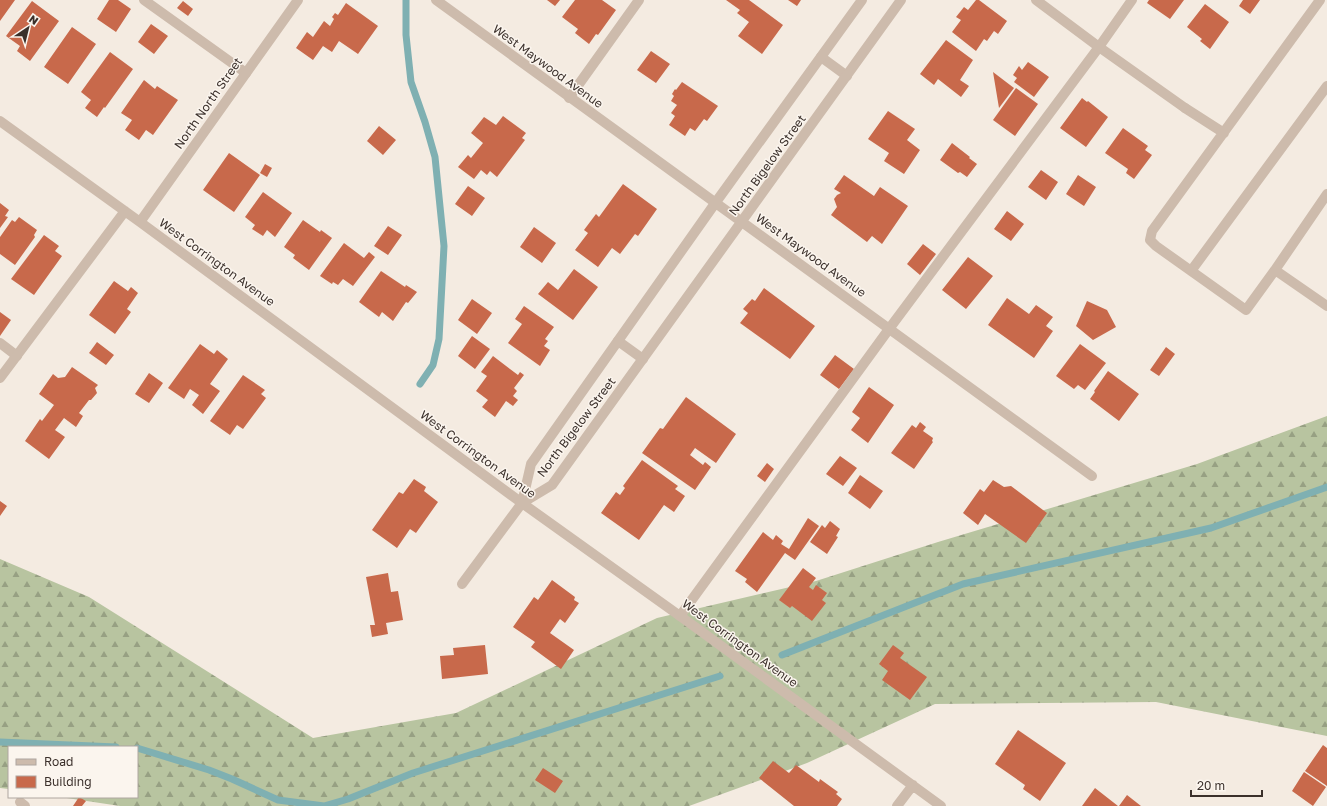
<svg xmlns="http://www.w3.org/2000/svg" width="1327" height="806" viewBox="0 0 1327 806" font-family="'Golos Text',sans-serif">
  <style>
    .forest { fill: url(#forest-firs) }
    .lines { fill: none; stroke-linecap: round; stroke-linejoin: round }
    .stream { stroke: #7fb0b2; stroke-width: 7 }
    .building { fill: #c8694b }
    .lane { stroke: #cdbbac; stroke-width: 10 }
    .street { stroke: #cdbbac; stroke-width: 10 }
    .labels { text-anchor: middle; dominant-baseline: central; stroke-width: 3; stroke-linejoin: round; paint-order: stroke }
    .street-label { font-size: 12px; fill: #3b302b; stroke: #fbf5ee }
  </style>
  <defs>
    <pattern id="forest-firs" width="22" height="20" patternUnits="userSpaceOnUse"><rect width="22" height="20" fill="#b8c4a0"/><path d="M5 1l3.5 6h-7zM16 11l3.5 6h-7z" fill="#97a083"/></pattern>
  </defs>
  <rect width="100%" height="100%" fill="#f4ebe1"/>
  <path class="forest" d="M1327,416V736L1156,702L935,704L807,763L689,806H120L60,797H137V747H9V789L0,788V559L89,597L313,738L456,713L657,618L816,581L938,542L1197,464Z"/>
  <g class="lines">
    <path class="stream" d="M406,0V35L411,82L425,122L435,157L444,246L439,339L433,365L420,384
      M782,655L963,584L1211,528L1327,487
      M0,742L116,747
      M137,748L209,770L232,779L278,800L324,806L348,799L413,773L720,676"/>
  </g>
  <path class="building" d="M0,0H15L0,21Z
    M109,0H118L131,9L116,32L97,19Z
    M547,0H560L555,6Z
    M575,0H602L616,10L598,35L596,34L589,44L575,33L578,29L562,17Z
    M726,0H749L783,25L762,54L738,36L749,22L737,13L740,10Z
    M788,0H801L797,6Z
    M976,0H979L1007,21L998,34L994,31L987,41L984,39L976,51L952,32L961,20L956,17L964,7L968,10Z
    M1149,0H1184L1170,19L1147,3Z
    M1243,0H1260L1250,14L1239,6Z
    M32,1L59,21L30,61L17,51L20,46L6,36Z
    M183,1L193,9L188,16L177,8Z
    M346,3L378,26L358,54L339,41L332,52L323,46L313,60L296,48L307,32L313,37L324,21L330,26L334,19L332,17L335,13L338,15Z
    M1205,4L1229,22L1210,49L1200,41L1202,39L1187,27Z
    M151,24L168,36L154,54L138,42Z
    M72,27L96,44L68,84L44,67Z
    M946,40L973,60L960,80L969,86L961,97L938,79L934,85L920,74Z
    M651,51L670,64L656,83L637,70Z
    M110,52L133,69L105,108L104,107L97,117L85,108L91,100L81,92Z
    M1028,62L1049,77L1034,97L1014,82L1017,78L1013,75L1019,66L1022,70Z
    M993,72L1014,88L999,108Z
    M144,80L155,89L157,86L178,100L153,135L146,130L139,140L125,130L132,120L121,113Z
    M682,82L718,106L707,121L704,119L695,131L690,128L685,136L669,125L675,116L671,113L677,105L671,101L674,96L672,94L675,89L676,90Z
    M1016,88L1038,104L1015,136L993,120Z
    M1082,98L1087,102L1088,101L1108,117L1086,147L1060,128Z
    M888,111L915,129L907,140L920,150L904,174L884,161L889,153L868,139Z
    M503,116L526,133L522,138L525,140L497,177L490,171L487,175L481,170L474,179L458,167L468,155L471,158L483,143L471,133L484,117L496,125Z
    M379,126L396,140L383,155L367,141Z
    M1123,128L1148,146L1145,150L1152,155L1134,179L1126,173L1128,169L1105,153Z
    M952,143L970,157L969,158L977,164L967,177L960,172L958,173L940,160Z
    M229,153L260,175L234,212L203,190Z
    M265,164L272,168L267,177L260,173Z
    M1041,170L1058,182L1046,200L1028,187Z
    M844,175L874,196L880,187L908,206L882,244L872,236L867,242L831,215L837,207L834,199L837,195L841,193L834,189Z
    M1078,175L1096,187L1084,206L1066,194Z
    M623,184L657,209L638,236L635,234L620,254L612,248L598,267L575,250L588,233L584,230L596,214L599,217Z
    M468,186L485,198L472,216L455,204Z
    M263,192L292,213L275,237L267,230L263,236L252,229L255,225L245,217Z
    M0,203L9,210L5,216L8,217L0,228Z
    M1007,211L1024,224L1011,241L994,229Z
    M19,217L37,230L34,235L35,237L15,265L0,254V237L12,220L15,222Z
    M303,220L320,232L321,230L332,238L309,270L293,258L295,255L284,247Z
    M388,226L402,235L388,255L374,246Z
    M534,227L556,243L542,263L520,247Z
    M44,235L59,246L55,251L62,256L34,295L11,279Z
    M344,243L364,258L369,252L375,257L353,286L343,279L338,285L333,282L332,284L320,276Z
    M923,244L936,254L920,275L907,264Z
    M968,257L993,276L966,309L942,290Z
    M574,269L598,287L573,320L538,294L548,282L558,290Z
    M381,271L405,287L406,285L417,292L408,303L406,302L393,321L382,312L379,317L359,302Z
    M114,281L128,291L131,287L138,293L127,309L131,312L115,334L89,315Z
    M764,288L815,326L790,359L740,323L748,313L743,309L752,299L755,301Z
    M1007,298L1029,314L1036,305L1053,317L1046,326L1053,331L1034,358L988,325Z
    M472,299L492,313L477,334L458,320Z
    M1087,301L1107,310L1116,327L1093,340L1076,326Z
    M524,306L554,327L545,339L548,341L544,346L550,350L540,366L508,343L522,324L515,319Z
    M0,312L11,320L0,336Z
    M472,336L490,349L475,369L458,356Z
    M97,342L114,355L106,365L89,353Z
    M200,344L214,354L217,350L228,359L210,384L220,391L203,414L192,405L199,395L190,389L184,399L168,388Z
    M1080,344L1106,363L1085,390L1078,385L1074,389L1056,376Z
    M1166,347L1175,354L1159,376L1150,370Z
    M835,355L854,369L839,389L820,375Z
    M493,356L518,375L520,372L524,375L514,388L517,391L513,396L518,400L513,406L506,401L495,417L482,407L488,400L476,391L487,376L481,372Z
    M72,367L98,385L95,388L97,393L91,400H89L79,413L83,416L76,427L64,418L55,430L65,437L49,459L25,441L40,419L42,421L54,405L39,394L53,374L58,378L65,377Z
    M1108,371L1139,394L1119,421L1090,399L1095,392L1094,391Z
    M149,373L163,383L149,403L135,394Z
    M243,375L265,390L261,394L266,398L243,429L237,425L230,435L210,421Z
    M869,387L894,405L868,443L851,430L860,418L852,412Z
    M686,397L736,434L716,463L695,448L690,455L703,465L705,462L711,467L695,490L642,453L660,428L663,429Z
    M920,422L926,427L923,431L933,438L932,441L933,442L914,469L891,453L912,425L916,428Z
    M840,456L857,468L843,486L826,474Z
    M642,460L678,486L675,489L685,496L674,512L664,505L639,540L601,513L616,492L620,495L625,488L623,486Z
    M767,463L774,469L765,482L757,476Z
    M860,475L883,491L870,509L848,493Z
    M414,479L426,487L424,491L438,502L416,533L410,529L397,548L372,530L399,492L403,494Z
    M993,480L1004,487L1011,486L1047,513L1026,543L985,514L978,525L963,513L980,489L984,492Z
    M0,501L7,506L0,516Z
    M808,518L819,526L795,560L785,553L757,592L745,582L747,579L735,571L763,532L773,540L776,535L783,541L781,544L789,549Z
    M830,521L840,529L836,536L838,537L827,554L810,542L822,525L825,528Z
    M803,568L816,578L809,587L813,590L816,585L827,593L822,600L826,603L812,621L792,606L790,608L779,600Z
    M388,573L391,592L398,591L403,620L386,623L388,634L372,637L370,625H375L366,577Z
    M552,580L575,597L574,600L579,603L565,623L560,619L550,633L574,650L561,669L531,647L535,642L513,627L534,597L538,600Z
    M485,645L488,674L442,679L440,656L454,655L453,648Z
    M893,645L904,653L900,658L927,677L910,700L882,680L888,671L879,664Z
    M1018,730L1066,763L1040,801L1023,789L1025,785L995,764Z
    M1323,745L1327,748V786L1305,771Z
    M773,761L789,773L796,765L819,782L820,779L838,792L836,794L842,799L837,806H794L759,778Z
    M543,768L563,781L555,793L535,780Z
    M1304,772L1326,787L1313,806L1292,791Z
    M1095,788L1118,806H1082Z
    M1127,795L1141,806H1119Z
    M79,797L86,801L82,806H73Z"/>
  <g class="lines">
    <path class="lane" d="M144,0L246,73
      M821,57L847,76
      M569,98L639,0
      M1185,108L1224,133
      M1327,194L1275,270L1327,306
      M1275,270L1246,310L1156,246L1150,240L1152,231L1320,0
      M1191,271L1327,86
      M618,341L643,359
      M0,343L17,356
      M680,616L889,329L1099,47L1132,0
      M20,802L25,806"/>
    <path class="street" d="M436,0L1092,476
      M1036,0L1099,47L1185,108
      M0,121L140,222L522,503L680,616L941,806
      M140,222L298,0
      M0,378L125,211
      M522,503L531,464L716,202L862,0
      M462,584L522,503L552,485L901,0
      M897,806L913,785"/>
  </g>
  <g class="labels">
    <g class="street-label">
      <text transform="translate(548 66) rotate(36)">West Maywood Avenue</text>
      <text transform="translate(208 103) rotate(-55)">North North Street</text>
      <text transform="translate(767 165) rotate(-54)">North Bigelow Street</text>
      <text transform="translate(811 255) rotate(36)">West Maywood Avenue</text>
      <text transform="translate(217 262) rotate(36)">West Corrington Avenue</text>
      <text transform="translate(576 427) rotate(-53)">North Bigelow Street</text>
      <text transform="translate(478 454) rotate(36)">West Corrington Avenue</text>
      <text transform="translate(740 643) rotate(36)">West Corrington Avenue</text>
    </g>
  </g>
  <rect x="8" y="746" width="130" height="52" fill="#fbf5ee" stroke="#aea6a0"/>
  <rect x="16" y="759" width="20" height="6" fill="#cdbbac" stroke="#aea6a0"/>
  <text x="44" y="766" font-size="12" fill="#3b302b">Road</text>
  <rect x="16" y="776" width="20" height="12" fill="#c8694b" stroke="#aea6a0"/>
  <text x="44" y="786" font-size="12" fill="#3b302b">Building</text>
  <g transform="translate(28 28) rotate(35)" stroke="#fbf5ee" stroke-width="3" paint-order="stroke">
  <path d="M0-3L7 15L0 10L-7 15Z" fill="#3b302b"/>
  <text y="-6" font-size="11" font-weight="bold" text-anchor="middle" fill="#3b302b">N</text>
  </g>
  <path d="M1191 790v6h71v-6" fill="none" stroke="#3b302b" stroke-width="2"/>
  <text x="1197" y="790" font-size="12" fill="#3b302b" stroke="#fbf5ee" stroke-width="3" paint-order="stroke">20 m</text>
</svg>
